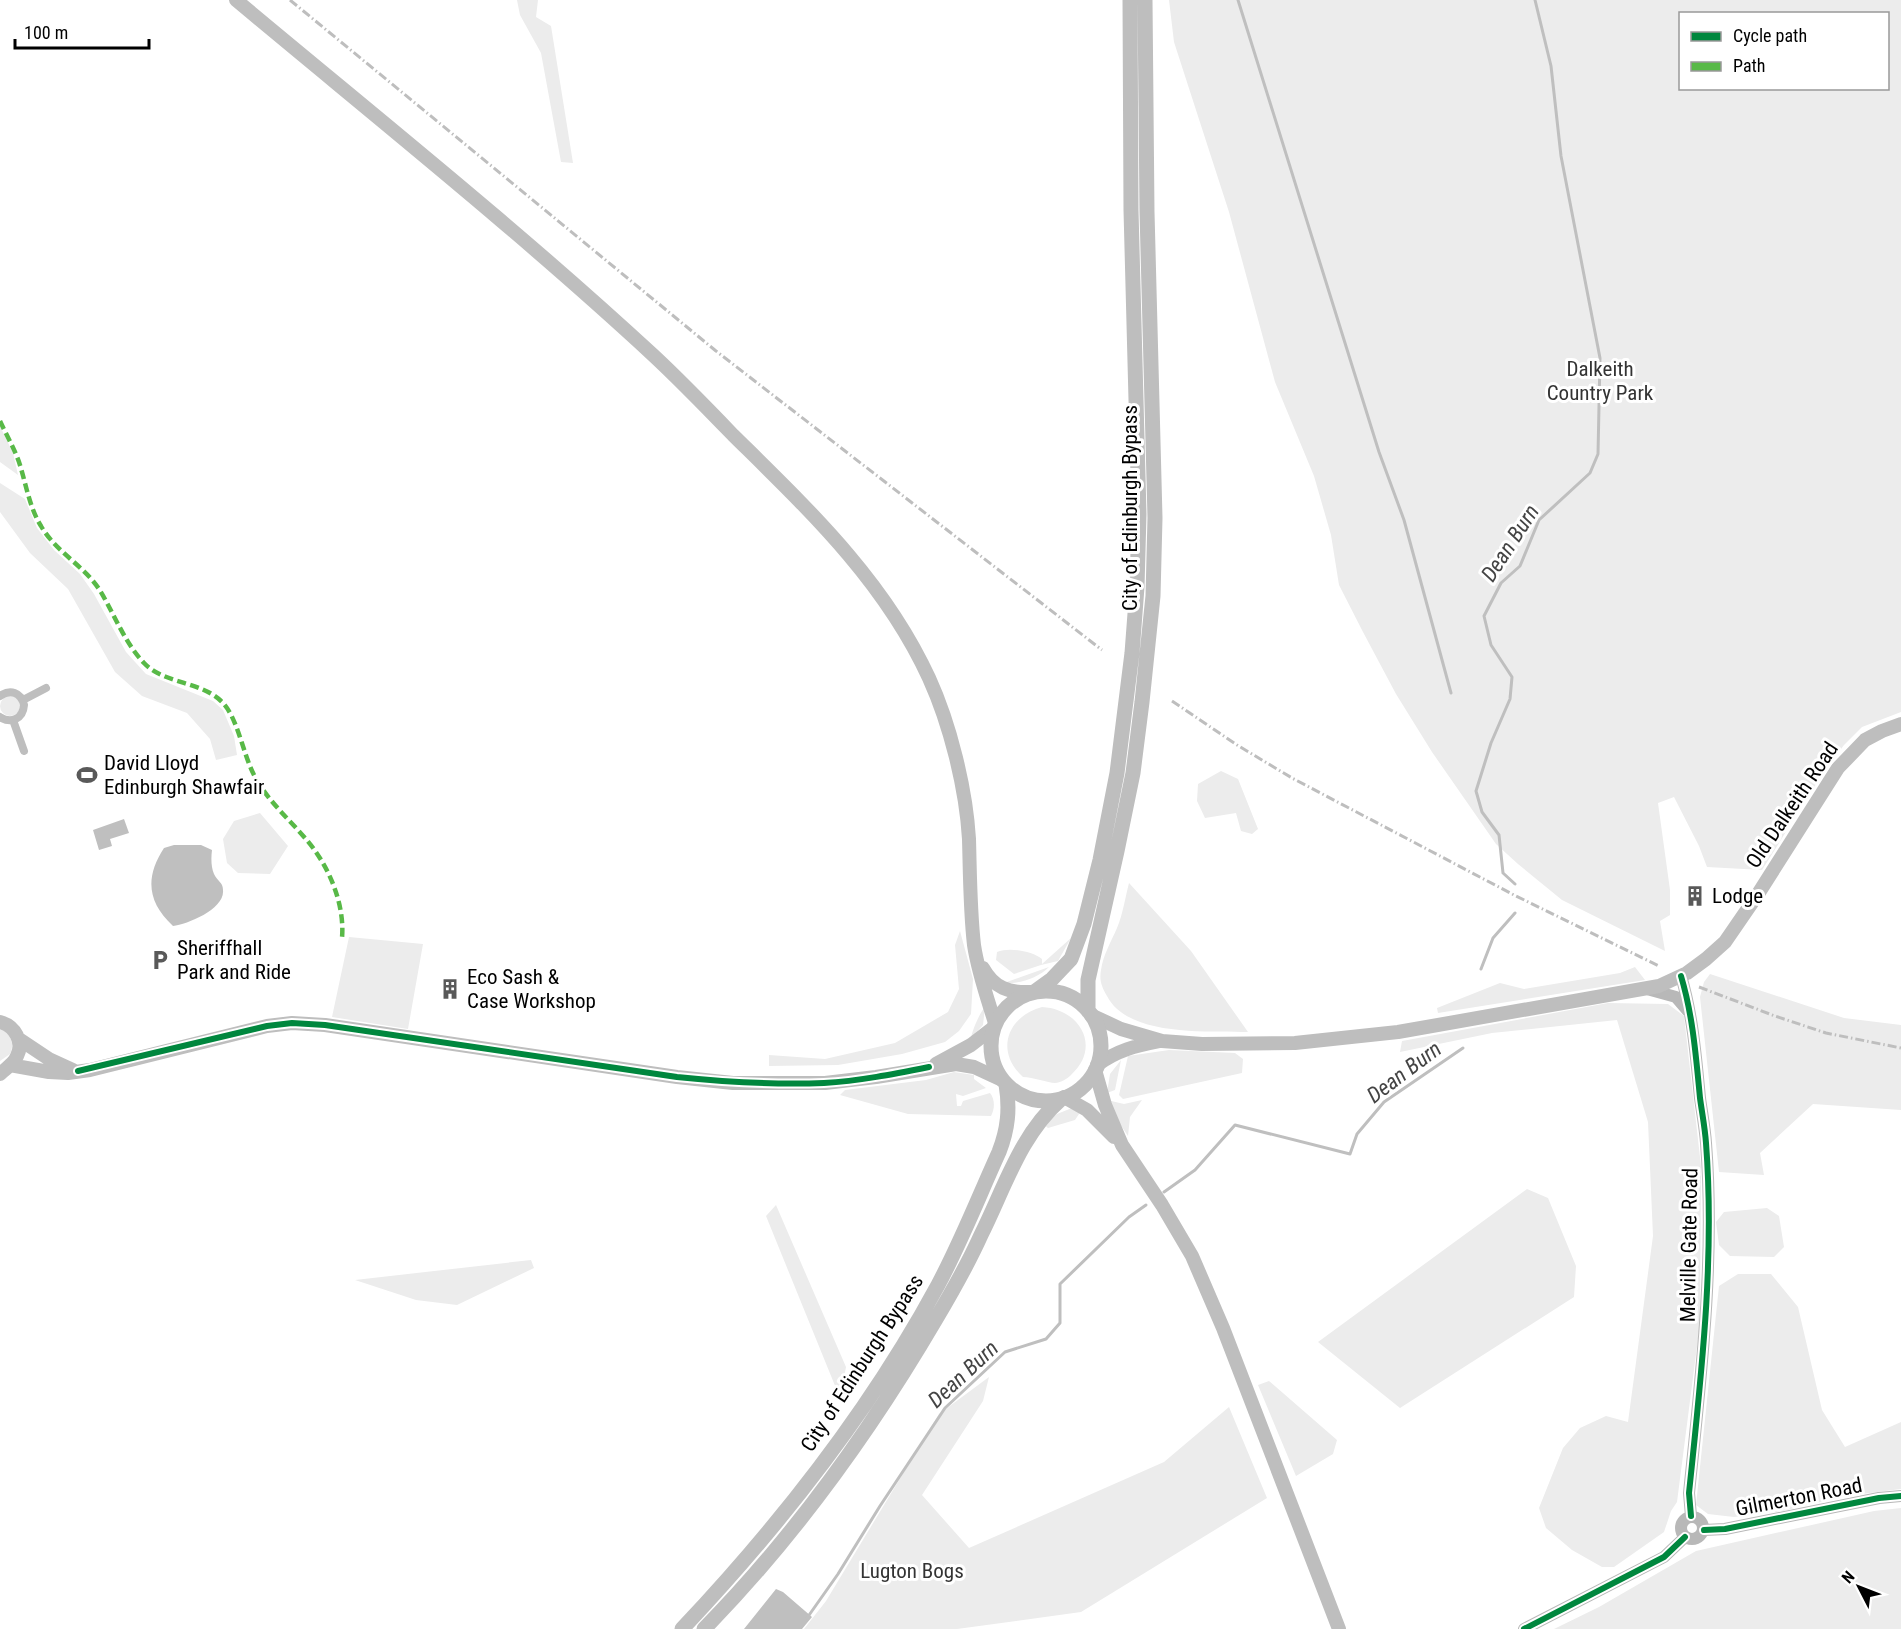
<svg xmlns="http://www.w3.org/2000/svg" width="1901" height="1629" viewBox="0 0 1901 1629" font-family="'Roboto Condensed',sans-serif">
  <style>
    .green { fill: #ececec; fill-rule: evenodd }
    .water { fill: #bfbfbf }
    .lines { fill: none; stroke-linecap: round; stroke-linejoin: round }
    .stream { stroke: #bfbfbf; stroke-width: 3 }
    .street { stroke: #bebebe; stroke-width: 8 }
    .secondary { stroke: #b8b8b8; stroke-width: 12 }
    .primary { stroke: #bebebe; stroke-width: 14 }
    .highway { stroke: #bebebe; stroke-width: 15 }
    .rail { stroke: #bebebe; stroke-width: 3; stroke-dasharray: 9 3 1.5 3; stroke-linecap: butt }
    .quiet { stroke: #58b947; stroke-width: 4.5; stroke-dasharray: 9 4.5; stroke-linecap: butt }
    .cycleway-casing { stroke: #fff; stroke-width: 10 }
    .cycleway { stroke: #00873e; stroke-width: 6 }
    .labels { text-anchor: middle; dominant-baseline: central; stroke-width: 6; stroke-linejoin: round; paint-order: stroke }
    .park-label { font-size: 21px; fill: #333; stroke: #fff }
    .street-label { font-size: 21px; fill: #000; stroke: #fff }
    .poi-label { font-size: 21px; fill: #000; stroke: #fff; text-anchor: start }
    .water-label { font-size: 22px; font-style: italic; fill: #444; stroke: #fff }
  </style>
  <rect width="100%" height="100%" fill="#fff"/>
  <path class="green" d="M517,0H538L536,17L551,26L573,163L561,162L541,53L520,15Z
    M1169,0H1901V712L1862,727L1844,745L1823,773L1762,870L1707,867L1699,846L1674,797L1658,803L1670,890V915L1660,921L1665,951L1562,900L1518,864L1496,844L1432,752L1396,694L1363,632L1339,585L1331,535L1314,476L1275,382L1229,212L1174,42ZM1680,14H1888V88H1680Z
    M0,426L13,453L18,475L0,462Z
    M0,483L25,499L37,528L54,550L80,574L94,594L126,652L146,674L213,701L223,710L234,736L237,755L216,760L210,739L187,713L142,696L115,672L68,589L30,553L0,512Z
    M0 706a10 10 0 1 1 20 0a10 10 0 1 1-20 0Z
    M1221,771L1238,779L1258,829L1252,834L1241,831L1236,813L1205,818L1197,801L1198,784Z
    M260,813L288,846L270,874L238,873L227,863L223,839L234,821Z
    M1129,883L1191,951L1248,1032C1208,1031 1128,1037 1107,996C1102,987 1099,981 1101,970C1103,955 1111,942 1117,928C1123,914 1125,898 1129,883Z
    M960,931L973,979L971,1014L959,1031L945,1042L902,1054L838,1065L769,1066V1055L825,1059L895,1043L948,1012L959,989L955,945Z
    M349,937L423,944L408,1029L332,1017Z
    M1071,938L1058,961L1041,965L1014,974L996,960L997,952C1009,947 1032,951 1042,959V964Z
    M1049,967C1038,978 1020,984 1004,983Z
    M1635,967L1645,980L1438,1013L1437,1008L1500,983L1524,989L1620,973Z
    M1710,974L1844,1018L1901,1025V1110L1813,1104L1760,1153L1764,1175L1719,1172L1700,997L1704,982Z
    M1608,1003L1668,1004L1684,1016L1701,1166L1700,1323L1677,1502L1671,1511L1664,1532L1614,1567H1602L1572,1550L1546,1528L1539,1508L1563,1448L1580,1428L1606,1416L1628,1422L1653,1236L1648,1122L1617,1020L1492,1033L1400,1052L1402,1041Z
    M985,1007L983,1025L971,1038C972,1031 980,1012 985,1007Z
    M1042,1007C1080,1009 1102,1047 1071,1075C1067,1079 1060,1083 1055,1083C1048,1083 1033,1077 1023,1077C994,1051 1008,1016 1042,1007Z
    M0,1029C11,1034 15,1043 10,1054L0,1061Z
    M1169,1050L1235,1053L1243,1059L1242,1073L1123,1099L1119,1095L1128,1056Z
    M1121,1060L1115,1090L1107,1093L1110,1074Z
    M954,1072L974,1075V1079L986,1088L963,1096L956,1094L957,1106H961L963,1101L990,1093C995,1099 995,1109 991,1116L908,1114L840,1095L845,1090L926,1080Z
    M1107,1100L1124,1104L1142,1100L1130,1117L1128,1136L1110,1109Z
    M1072,1108L1081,1111L1075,1120L1048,1128L1043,1124L1057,1114Z
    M1527,1189L1548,1198L1576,1266L1574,1297L1400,1408L1318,1342Z
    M776,1205L846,1367L840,1398L766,1216Z
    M1767,1208L1779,1216L1784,1247L1774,1257L1730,1256L1719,1245L1716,1222L1724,1212Z
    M531,1260L534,1268L457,1305L416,1300L355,1280Z
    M1738,1274H1771L1798,1307L1822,1410L1845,1447L1901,1422V1489L1846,1496L1782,1511L1734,1517L1708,1514L1696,1505L1719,1286Z
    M989,1377L983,1401L922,1495L969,1548L1164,1462L1229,1407L1267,1498L1081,1612L957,1629H804L826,1601L939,1414Z
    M1269,1381L1337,1440L1333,1454L1296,1476L1258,1385Z
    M1901,1508V1629H1554L1599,1607L1696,1551L1874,1511Z"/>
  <path class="water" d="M124,819L129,833L110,839L112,846L99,850L93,830Z
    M174,845H201L212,850C211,858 211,867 214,874C217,881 223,882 223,890C225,909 188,924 173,926C147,902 145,877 164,848Z
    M776,1589L783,1592L812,1617L802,1629H744Z"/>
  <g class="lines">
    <path class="stream" d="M1238,0L1379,452L1404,520L1451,693
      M1515,884L1503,873L1499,835L1482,812L1476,791L1491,743L1510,699L1512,677L1491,645L1484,616L1501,583L1520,566L1539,520L1590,473L1598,454L1600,358L1561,156L1551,66L1535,0
      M1481,969L1493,938L1515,913
      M1164,1192L1195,1170L1235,1125L1350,1154L1357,1134L1384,1102L1463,1048
      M807,1618L838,1574L880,1506L945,1408L1005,1352L1046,1339L1060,1323V1284L1129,1217L1146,1205"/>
    <path class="street" d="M0,696C10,689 21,692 24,705C23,719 11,724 0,717
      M23,700L46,688
      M13,720L24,751"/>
    <path class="secondary" d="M1681,976C1693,1016 1696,1057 1700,1098C1702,1113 1705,1128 1706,1143C1715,1260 1701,1377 1689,1493L1691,1516
      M1647,989L1676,997L1688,1011
      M1681 1528a11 11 0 1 1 22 0a11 11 0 1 1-22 0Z
      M1704,1530L1725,1529L1879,1498L1901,1496
      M1524,1629L1664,1557L1685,1537"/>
    <path class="primary" d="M236,0C376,117 519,231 653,355C681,381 707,408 733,435C808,509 884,580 929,678C950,724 966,788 969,839C970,874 970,910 974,945C978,972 987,997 995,1023
      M983,968C994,988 1009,993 1031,992
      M1091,1015L1121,1029L1162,1041L1202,1044L1295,1043L1398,1032L1659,986L1687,973L1706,959L1725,942L1758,894L1838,768L1865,740L1882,731L1901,724
      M0,1022C15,1026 24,1042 17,1056C14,1064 6,1068 0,1074
      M19,1039L49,1059L73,1070
      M936,1064L971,1045L993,1028
      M10,1065L49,1072L68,1073L90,1070L267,1026L292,1023L325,1025L677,1077L733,1083H825L876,1077L956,1064L974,1067L1002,1080
      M1097,1065C1118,1050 1135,1046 1160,1041
      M1095,1070L1105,1105L1122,1145L1162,1205L1192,1256L1223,1328L1339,1629
      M1064,1097L1087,1110L1114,1137"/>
    <path class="highway" d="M991 1046a55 55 0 1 1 110 0a55 55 0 1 1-110 0Z
      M1034,992L1052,979L1071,959L1084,924L1100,860L1117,773L1132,653L1137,587L1139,514L1131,210L1130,0
      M1088,1011V980L1117,851L1133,773L1142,702L1153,596L1155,518L1147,212L1145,0
      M682,1629C780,1525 870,1411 938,1285C961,1242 979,1196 999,1152C1008,1129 1010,1109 1006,1084
      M704,1629C794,1537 871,1430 936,1319C952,1292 968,1264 981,1235C1005,1187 1020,1135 1061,1099"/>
    <path class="rail" d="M290,0L716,351L1102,650
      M1172,701L1237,745L1292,778L1514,895L1659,966
      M1699,987L1775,1016L1826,1033L1901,1048"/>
    <path class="quiet" d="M0,421C6,434 14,448 19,462C26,483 29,507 41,526C56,552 83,565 99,589C114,613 124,642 144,663C164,684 200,681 221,701C237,715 243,754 254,775C267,800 287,817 305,838C328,864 345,903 342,938"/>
    <g class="cycleway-casing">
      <path id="cycleway" d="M1681,976C1693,1016 1696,1057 1700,1098C1702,1113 1705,1128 1706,1143C1715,1260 1701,1377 1689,1493L1691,1516
        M78,1071L267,1026L292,1023L325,1025L677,1077C726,1082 775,1085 824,1083C859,1081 894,1074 929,1067
        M1704,1530L1725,1529L1879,1498L1901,1496
        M1524,1629L1664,1557L1685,1537"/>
    </g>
    <use href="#cycleway" class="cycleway"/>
  </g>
  <defs>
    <g id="stadium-bare" transform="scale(1.62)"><path d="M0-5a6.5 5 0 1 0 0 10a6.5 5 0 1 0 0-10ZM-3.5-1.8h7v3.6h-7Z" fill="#595959" stroke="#fff" stroke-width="2.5" paint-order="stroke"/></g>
    <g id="building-bare" transform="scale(1.62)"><path d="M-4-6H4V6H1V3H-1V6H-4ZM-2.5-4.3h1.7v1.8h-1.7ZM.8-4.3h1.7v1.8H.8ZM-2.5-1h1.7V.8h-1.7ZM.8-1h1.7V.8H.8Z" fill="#595959" stroke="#fff" stroke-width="2.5" paint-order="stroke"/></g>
    <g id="parking-bare" transform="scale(1.62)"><path d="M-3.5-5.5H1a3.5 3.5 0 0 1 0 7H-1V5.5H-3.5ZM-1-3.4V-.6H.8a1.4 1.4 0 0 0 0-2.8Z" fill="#595959" stroke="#fff" stroke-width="2.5" paint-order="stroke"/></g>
  </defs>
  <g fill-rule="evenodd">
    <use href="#stadium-bare" x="87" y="775"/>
    <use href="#building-bare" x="1695" y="896"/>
    <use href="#parking-bare" x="160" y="960"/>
    <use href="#building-bare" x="450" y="989"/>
  </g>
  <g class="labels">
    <g class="park-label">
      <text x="1600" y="369">Dalkeith<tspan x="1600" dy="24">Country Park</tspan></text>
      <text x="912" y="1571">Lugton Bogs</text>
    </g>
    <g class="street-label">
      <text transform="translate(1130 508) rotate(-90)">City of Edinburgh Bypass</text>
      <text transform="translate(1792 805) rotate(-56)">Old Dalkeith Road</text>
      <text transform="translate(1689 1245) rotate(-89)">Melville Gate Road</text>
      <text transform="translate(862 1363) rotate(-57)">City of Edinburgh Bypass</text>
      <text transform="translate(1799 1497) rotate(-11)">Gilmerton Road</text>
    </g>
    <g class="poi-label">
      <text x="104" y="763">David Lloyd<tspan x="104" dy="24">Edinburgh Shawfair</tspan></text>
      <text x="1712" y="896">Lodge</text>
      <text x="177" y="948">Sheriffhall<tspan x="177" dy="24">Park and Ride</tspan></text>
      <text x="467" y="977">Eco Sash &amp;<tspan x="467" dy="24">Case Workshop</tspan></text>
    </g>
    <g class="water-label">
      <text transform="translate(1510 543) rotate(-57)">Dean Burn</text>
      <text transform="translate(1404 1072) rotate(-37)">Dean Burn</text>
      <text transform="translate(963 1374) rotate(-43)">Dean Burn</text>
    </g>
  </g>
  <rect x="1679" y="12" width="210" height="78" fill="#ffffff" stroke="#999999" stroke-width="1.5"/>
  <rect x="1691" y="32" width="30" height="9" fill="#00873e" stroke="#999999" stroke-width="1.5"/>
  <text x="1733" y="42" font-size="18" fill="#000000">Cycle path</text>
  <rect x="1691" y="62" width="30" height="9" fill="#58b947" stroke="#999999" stroke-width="1.5"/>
  <text x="1733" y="72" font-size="18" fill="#000000">Path</text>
  <g transform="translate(1859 1587) rotate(312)" stroke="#ffffff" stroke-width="4.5" paint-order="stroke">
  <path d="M0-4.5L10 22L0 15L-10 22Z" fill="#000000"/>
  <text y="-9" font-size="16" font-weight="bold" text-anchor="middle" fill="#000000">N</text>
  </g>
  <path d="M15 39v9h134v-9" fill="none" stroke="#000000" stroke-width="3"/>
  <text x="24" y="39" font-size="18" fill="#000000" stroke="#ffffff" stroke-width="4.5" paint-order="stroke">100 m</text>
</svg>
